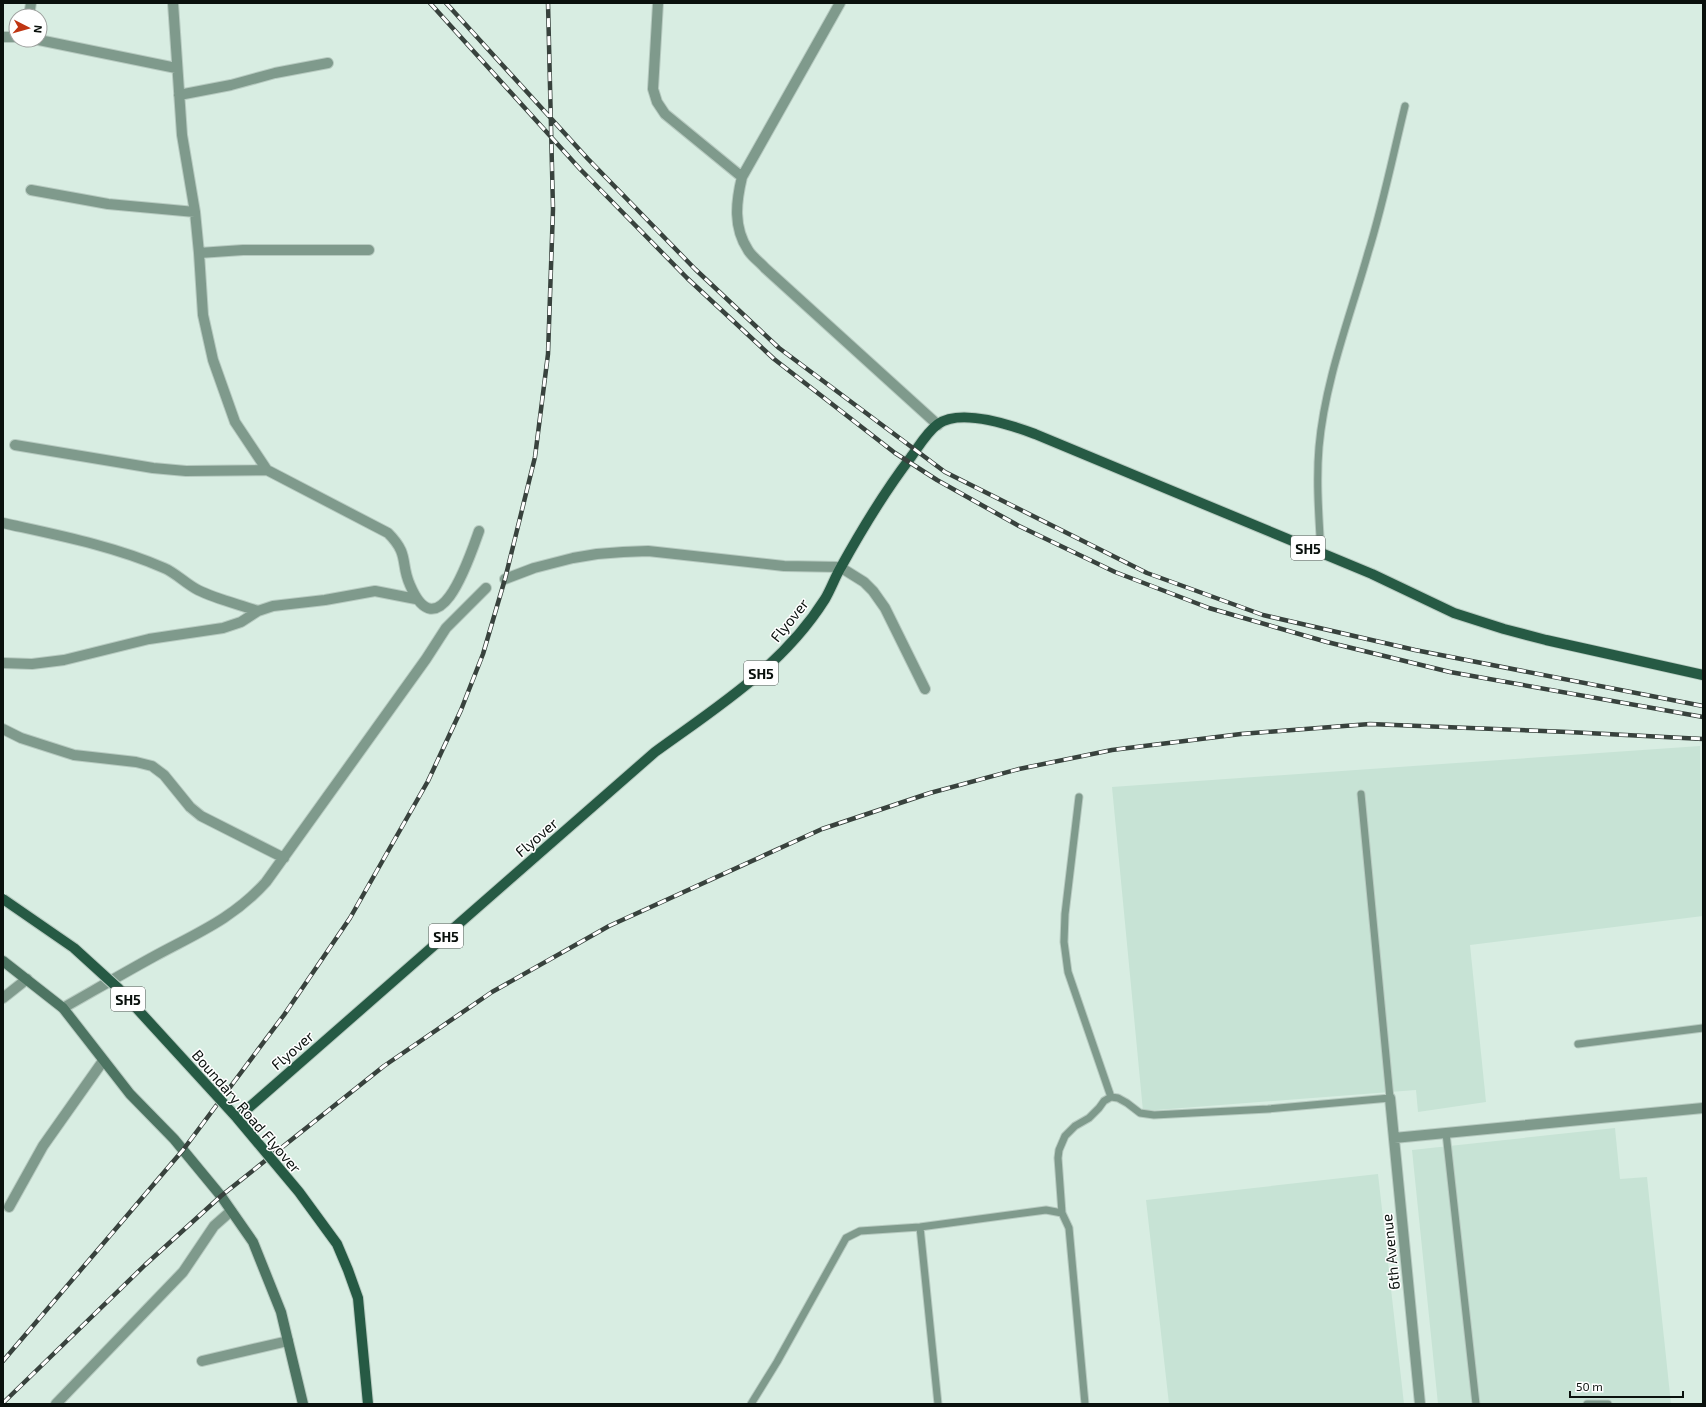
<svg xmlns="http://www.w3.org/2000/svg" width="1706" height="1407" viewBox="0 0 1706 1407" font-family="'Exo 2',sans-serif">
  <style>
    .built { fill: #c7e3d5 }
    .lines { fill: none; stroke-linecap: round; stroke-linejoin: round }
    .lane-casing { stroke: #b7cac0; stroke-width: 9 }
    .street-casing { stroke: #b7cac0; stroke-width: 12 }
    .secondary-casing { stroke: #b7cac0; stroke-width: 12 }
    .primary-casing { stroke: #b7cac0; stroke-width: 12 }
    .lane { stroke: #7f9a8c; stroke-width: 7 }
    .street { stroke: #7f9a8c; stroke-width: 10 }
    .secondary { stroke: #4d7462; stroke-width: 10 }
    .primary { stroke: #265a44; stroke-width: 10 }
    .rail-casing { stroke: #38423d; stroke-width: 4.5 }
    .rail { stroke: #fff; stroke-width: 3; stroke-dasharray: 9; stroke-linecap: butt }
    .primary-bridge-casing { stroke: #b7cac0; stroke-width: 12; stroke-linecap: butt }
    .primary-bridge { stroke: #265a44; stroke-width: 10 }
    .labels { text-anchor: middle; dominant-baseline: central; stroke-width: 3; stroke-linejoin: round; paint-order: stroke }
    .shield { fill: #fff; stroke: #545856; stroke-width: 1 }
    .shield-label { font-size: 14px; font-weight: bold; fill: #0a110d }
    .street-label { font-size: 15px; fill: #0a110d; stroke: #fff }
  </style>
  <rect width="100%" height="100%" fill="#d8ede2"/>
  <path class="built" d="M1700,746L1703,916L1470,945L1486,1102L1418,1112L1416,1090L1143,1111L1112,787Z
    M1615,1128L1620,1179L1647,1177L1671,1404H1438L1412,1150Z
    M1378,1174L1404,1404H1169L1146,1200Z"/>
  <g class="lines">
    <g class="lane-casing">
      <path id="lane" d="M1321,553C1319,518 1316,482 1319,447C1325,380 1350,317 1368,253C1383,205 1393,155 1405,106
        M1079,797L1065,914L1064,942L1068,972L1111,1097
        M1578,1044L1703,1028
        M1446,1133L1476,1404
        M1062,1213L1058,1158L1059,1150L1065,1136L1075,1126L1089,1118L1099,1108L1104,1101L1111,1097L1118,1098L1127,1103L1140,1113L1154,1115L1268,1109L1390,1098L1361,794
        M920,1227L938,1404
        M751,1404L777,1362L846,1238L860,1231L920,1227L1046,1210L1062,1213L1069,1228L1085,1404
        M1587,1404H1608"/>
    </g>
    <g class="street-casing">
      <path id="street" d="M173,3L182,135L195,212L199,253L203,315L213,360L235,422L267,470L388,533C410,555 400,563 410,585C439,653 470,556 479,531
        M658,3L653,89L657,102L665,114L742,177
        M840,3L742,177C736,202 733,227 748,250C752,257 760,262 765,268L938,425
        M29,16L31,3
        M3,37H16
        M39,40L176,68
        M179,95L231,85L275,73L328,63
        M31,190L108,204L195,212
        M199,253L243,250H369
        M15,445L153,468L186,471L267,470
        M3,523C57,535 114,546 164,568C176,573 186,584 198,590C216,599 238,604 258,611
        M505,579L534,568L573,558L597,554L623,552L648,551L784,566L840,567L864,582L873,591L885,608L925,689
        M3,663L32,664L64,660L149,639L223,628L241,622L258,611L273,606L325,600L375,591L416,599
        M3,729L21,738L74,755L136,762L152,766L164,775L190,807L201,816L284,858
        M3,998L27,979
        M63,1008C93,991 122,974 153,957C195,934 233,919 266,882L426,659L446,628L486,588
        M1390,1098L1420,1404
        M1394,1138L1703,1108
        M9,1207L43,1146L103,1061
        M202,1361L288,1341
        M56,1404L183,1272L214,1226L231,1211"/>
    </g>
    <g class="secondary-casing">
      <path id="secondary" d="M3,961L63,1008L130,1094L174,1139L221,1196L253,1242L281,1312L303,1404"/>
    </g>
    <g class="primary-casing">
      <path id="primary" d="M237,1118L655,752C717,707 783,666 825,599C831,589 835,577 841,567C862,529 885,491 911,457C919,446 927,432 938,424C961,408 1011,425 1035,434L1372,574L1454,613L1504,629L1546,640L1703,675"/>
    </g>
    <use href="#lane" class="lane"/>
    <use href="#street" class="street"/>
    <use href="#secondary" class="secondary"/>
    <use href="#primary" class="primary"/>
    <g class="rail-casing">
      <path id="rail" d="M430,3L580,169L687,278L774,359L895,453L937,480L1019,526L1115,572L1209,608L1327,642L1450,672L1703,717
        M446,3L588,159L695,269L779,348L945,472L1147,573L1263,615L1415,650L1703,706
        M3,1361L183,1150L284,1015L350,918L428,781L461,710L483,654L505,579L535,457L548,354L553,209L548,3
        M3,1403L145,1265L221,1196L384,1066L492,992L609,926L822,829L930,793L1019,769L1112,750L1241,734L1370,724L1568,732L1703,739"/>
    </g>
    <use href="#rail" class="rail"/>
    <g class="primary-bridge-casing">
      <path id="primary-bridge" d="M3,899L74,948L119,989L237,1118L299,1192L337,1244L348,1270L358,1298L368,1404"/>
    </g>
    <use href="#primary-bridge" class="primary-bridge"/>
  </g>
  <g class="labels">
    <g class="shield">
      <rect x="1291" y="536" width="34" height="24" rx="3"/>
      <rect x="744" y="661" width="34" height="24" rx="3"/>
      <rect x="429" y="924" width="34" height="24" rx="3"/>
      <rect x="111" y="987" width="34" height="24" rx="3"/>
    </g>
    <g class="shield-label">
      <text x="1308" y="548">SH5</text>
      <text x="761" y="673">SH5</text>
      <text x="446" y="936">SH5</text>
      <text x="128" y="999">SH5</text>
    </g>
    <g class="street-label">
      <text transform="translate(789 620) rotate(-51)">Flyover</text>
      <text transform="translate(536 837) rotate(-41)">Flyover</text>
      <text transform="translate(292 1050) rotate(-41)">Flyover</text>
      <text transform="translate(247 1111) rotate(49)">Boundary Road Flyover</text>
      <text transform="translate(1390 1252) rotate(-96)">6th Avenue</text>
    </g>
  </g>
  <rect width="1706" height="1407" fill="none" stroke="#0a110d" stroke-width="8"/>
  <g transform="translate(28 28) rotate(96)"><circle r="19" fill="#ffffff" stroke="#9da09e"/>
  <path d="M0-3L7 15L0 10L-7 15Z" fill="#bf3512"/>
  <text y="-6" font-size="11" font-weight="bold" text-anchor="middle" fill="#0a110d">N</text>
  </g>
  <path d="M1570 1391v6h113v-6" fill="none" stroke="#0a110d" stroke-width="2"/>
  <text x="1576" y="1391" font-size="12" fill="#0a110d" stroke="#ffffff" stroke-width="3" paint-order="stroke">50 m</text>
</svg>
